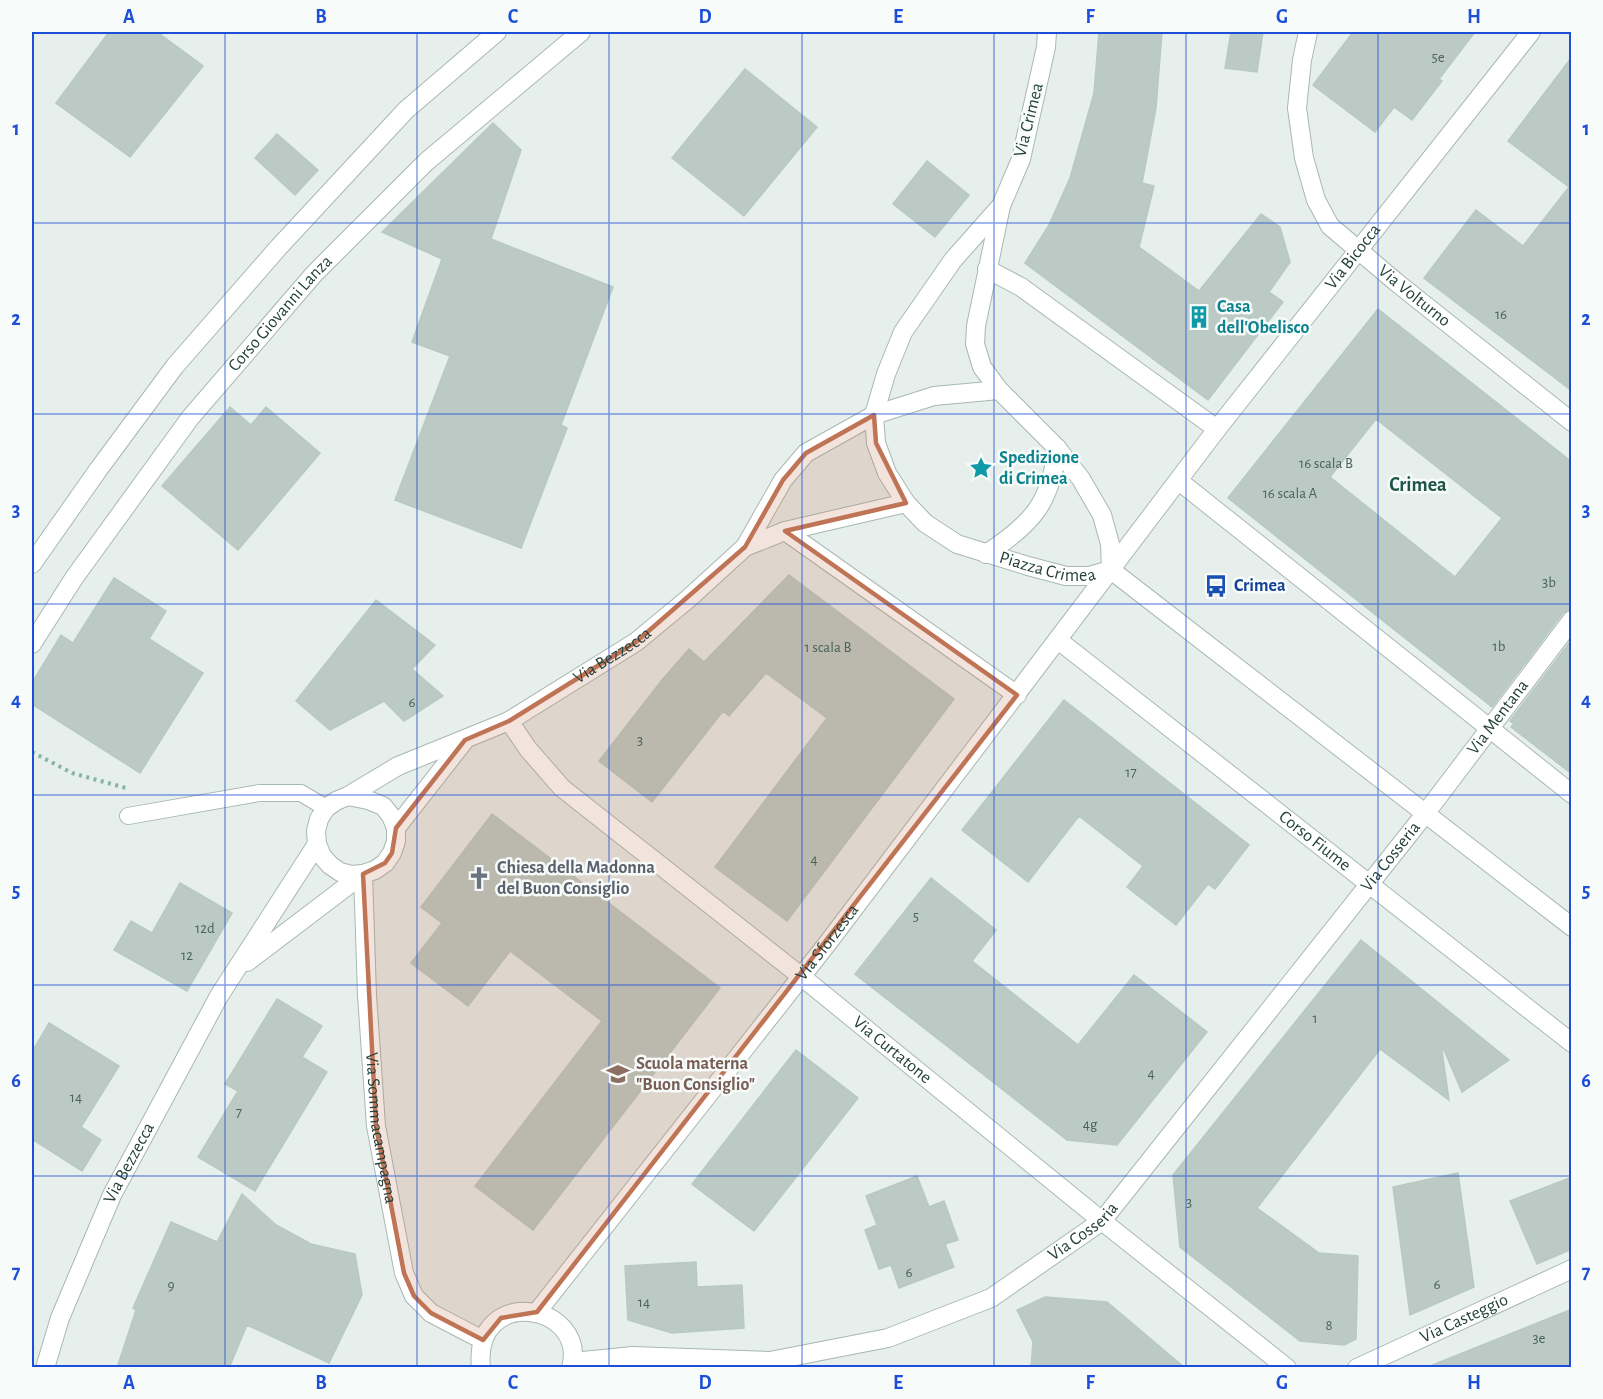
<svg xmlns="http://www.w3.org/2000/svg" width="1603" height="1399" viewBox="0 0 1603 1399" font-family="'Alegreya Sans',sans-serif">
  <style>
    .building { fill: #bbcac4; stroke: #b8c9c2; stroke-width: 1.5; fill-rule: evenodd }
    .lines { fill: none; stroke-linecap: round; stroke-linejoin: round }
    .service-casing { stroke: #a8b8b2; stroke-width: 18 }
    .minor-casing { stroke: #a8b8b2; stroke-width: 20 }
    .tertiary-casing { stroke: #a8b8b2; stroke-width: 20 }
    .path { stroke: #86b3a5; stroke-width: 4; stroke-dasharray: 3 4.5; stroke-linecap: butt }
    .service { stroke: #fff; stroke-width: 16 }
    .minor { stroke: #fff; stroke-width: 18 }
    .tertiary { stroke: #fff; stroke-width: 18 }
    .marked { fill: #c07456; fill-opacity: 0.2; stroke: #c07456; stroke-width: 4.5; stroke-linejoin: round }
    .grid { fill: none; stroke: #1d4ed8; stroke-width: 1.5; stroke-opacity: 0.55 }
    .labels { text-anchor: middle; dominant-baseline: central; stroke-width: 5; stroke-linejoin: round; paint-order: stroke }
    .number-label { font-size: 15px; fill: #4a645c }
    .street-label { font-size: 18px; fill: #24423a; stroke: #f7fbf9 }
    .culture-label { font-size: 18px; font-weight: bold; fill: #0d838f; stroke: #f7fbf9; text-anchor: start }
    .transit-label { font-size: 18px; font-weight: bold; fill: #164399; stroke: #f7fbf9; text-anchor: start }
    .worship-label { font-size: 18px; font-weight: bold; fill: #5b616d; stroke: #f7fbf9; text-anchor: start }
    .education-label { font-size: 18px; font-weight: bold; fill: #785e54; stroke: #f7fbf9; text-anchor: start }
    .neighbourhood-label { font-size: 20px; font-weight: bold; fill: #1f5548; stroke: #f7fbf9 }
    .neatline { fill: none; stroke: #1d4ed8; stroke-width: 2 }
    .grid-label { font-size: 20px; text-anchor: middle; font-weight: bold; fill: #1d4ed8 }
  </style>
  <rect width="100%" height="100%" fill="#e6efeb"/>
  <path class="building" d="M109,32H157L203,66L130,157L56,103Z
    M1099,32H1162L1156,108L1142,183L1154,186L1139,247L1199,291L1261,214L1280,227L1290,262L1269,292L1283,302L1208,400L1025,263L1049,225L1070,178L1094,93Z
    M1231,32H1263L1257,72L1225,68Z
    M1353,32H1475L1439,79L1442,81L1412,120L1394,107L1375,132L1313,85Z
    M1572,57V391L1424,278L1476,210L1523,246L1569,187L1508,141Z
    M745,69L817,127L744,216L672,158Z
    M493,123L521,150L491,239L613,287L561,425L567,428L521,548L395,500L450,356L412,342L442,259L382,232Z
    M277,134L318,170L295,195L255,158Z
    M927,161L969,195L935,237L893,204Z
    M1378,309L1572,462V609L1563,613L1492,707L1228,498ZM1376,419L1502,518L1455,577L1330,477Z
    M230,407L251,425L266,407L320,453L238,550L162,486Z
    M789,575L954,699L787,921L715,867L827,718L766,673L729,716L723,711L652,802L599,761L662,680L689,649L704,662Z
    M114,578L166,611L149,639L203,673L140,773L32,704V683L61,635L73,643Z
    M376,600L435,645L412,669L443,696L404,721L384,701L330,730L296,701Z
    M1572,639V774L1511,727L1514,724L1510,721Z
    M1064,700L1249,845L1215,889L1208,884L1176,925L1127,887L1143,866L1079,816L1028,882L962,830Z
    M492,814L720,988L533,1230L475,1186L602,1021L510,951L468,1006L411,963L442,923L421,907Z
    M931,878L996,930L972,961L1078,1045L1134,975L1207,1032L1117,1145L1067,1140L855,974Z
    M180,883L232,913L187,991L114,950L131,921L152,933Z
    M1361,940L1509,1060L1462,1092L1444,1050L1442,1051L1449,1100L1380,1049L1257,1208L1319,1253L1358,1256L1356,1339L1344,1345L1300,1341L1180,1247L1173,1175Z
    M277,999L322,1026L302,1057L327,1072L255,1191L198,1157L238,1091L225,1084Z
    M49,1023L119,1066L81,1127L101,1140L82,1171L32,1139V1052Z
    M796,1050L858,1098L754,1231L692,1184Z
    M1458,1173L1474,1287L1410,1315L1393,1187Z
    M917,1176L929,1207L944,1201L958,1240L945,1244L954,1267L899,1288L891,1265L879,1269L865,1230L877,1225L866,1196Z
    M1572,1177V1249L1537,1264L1510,1201Z
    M242,1194L276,1225L311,1244L355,1254L362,1295L329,1363L247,1325L229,1368H117L136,1310L133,1308L171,1222L217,1242Z
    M696,1262L697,1287L742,1285L744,1328L672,1333L628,1320L625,1266Z
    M1045,1297L1107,1302L1185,1368H1031L1033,1342L1017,1310Z
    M1572,1309V1368H1430V1366Z"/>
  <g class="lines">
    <g class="service-casing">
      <path id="service" d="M128,816L259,793H301L326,808"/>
    </g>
    <g class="minor-casing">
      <g id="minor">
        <path id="s1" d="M1308,32L1302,60L1297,108L1304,158L1316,200L1330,226L1396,282L1572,422"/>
        <path d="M987,269L1021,287L1217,429"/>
        <path d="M1179,481L1572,794"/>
        <path d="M785,531L1017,695"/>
        <path d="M745,547L785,531L906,503"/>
        <path id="s2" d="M1058,640L1572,1043"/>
        <path id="s3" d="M509,721L528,749L562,788L802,977L1102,1221L1287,1368"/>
        <path id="s4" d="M348,796L368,800L383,806L391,816L396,828V841L392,853L385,863L375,870L363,874L351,875L340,872L330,865L322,856L317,844L316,831L319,819L326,808L336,801L348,796L398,766L509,721L636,642L688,599L745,547L783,480L806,453L874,415"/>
        <path d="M396,828L465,740"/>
        <path id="s5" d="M363,874L367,995L376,1126L404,1273L414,1296L431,1313L483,1340"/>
        <path d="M247,962L363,874"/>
        <path id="s6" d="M537,1312L827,944L1217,429L1531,32"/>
        <path id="s7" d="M573,1362L633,1356L770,1361L888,1338L991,1298L1102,1221L1425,814L1572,620"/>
        <path id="s8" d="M45,1368L60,1318L112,1195L219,996L317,844"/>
        <path d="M481,1368C472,1284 589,1303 571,1368"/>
        <path id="s9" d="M1357,1368L1572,1269"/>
      </g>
    </g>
    <g class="tertiary-casing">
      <g id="tertiary">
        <path d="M1047,32L1046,47L1021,159L1001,206L976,326L975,344L982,367L999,390L1057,448L1081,479L1102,515L1110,544L1111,570"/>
        <path id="s10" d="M1000,207L953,260L903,332L886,374L874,415L876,443L887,473L906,503L925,523L957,544L1028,566L1066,576H1089L1111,570"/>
        <path d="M874,415L934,396L999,390"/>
        <path d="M986,554C1032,524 1051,503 1057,448"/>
        <path d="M32,564L98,470L175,366L278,248L406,110L497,32"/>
        <path d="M1111,570L1572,927"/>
        <path id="s11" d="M32,644L74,578L190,418L314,274L426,162L581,32"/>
      </g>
    </g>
    <path class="path" d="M32,752L72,773L126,788"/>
    <use href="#service" class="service"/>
    <use href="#minor" class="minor"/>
    <use href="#tertiary" class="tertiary"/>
  </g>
  <path class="marked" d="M874,415L876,443L906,503L785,531L1017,695L537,1312L501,1318L483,1340L431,1313L414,1296L404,1273L376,1126L363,874L385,863L392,853L396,828L465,740L509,721L636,642L745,547L783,480L806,453Z"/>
  <path class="grid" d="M225,32V1368M417,32V1368M609,32V1368M802,32V1368M994,32V1368M1186,32V1368M1378,32V1368M32,223H1572M32,414H1572M32,604H1572M32,795H1572M32,985H1572M32,1176H1572"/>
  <defs>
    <g id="building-bare" transform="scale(1.8)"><path d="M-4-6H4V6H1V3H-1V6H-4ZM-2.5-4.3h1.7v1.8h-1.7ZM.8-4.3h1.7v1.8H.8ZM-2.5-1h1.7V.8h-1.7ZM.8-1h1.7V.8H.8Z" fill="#0f9aa8" stroke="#f7fbf9" stroke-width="2.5" paint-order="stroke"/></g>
    <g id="sight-bare" transform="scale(1.8)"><path d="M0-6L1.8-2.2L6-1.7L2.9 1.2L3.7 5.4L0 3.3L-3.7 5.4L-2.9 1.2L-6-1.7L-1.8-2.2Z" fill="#0f9aa8" stroke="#f7fbf9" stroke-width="2.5" paint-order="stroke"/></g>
    <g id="bus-bare" transform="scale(1.8)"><path d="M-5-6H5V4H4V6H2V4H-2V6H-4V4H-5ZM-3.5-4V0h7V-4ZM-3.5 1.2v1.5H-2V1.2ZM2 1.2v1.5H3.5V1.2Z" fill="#1a4fb4" stroke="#f7fbf9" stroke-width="2.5" paint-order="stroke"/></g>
    <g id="church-bare" transform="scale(1.8)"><path d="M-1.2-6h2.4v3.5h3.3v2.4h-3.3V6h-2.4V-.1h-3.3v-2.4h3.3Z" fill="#6b7280" stroke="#f7fbf9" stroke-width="2.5" paint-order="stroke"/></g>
    <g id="school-bare" transform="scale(1.8)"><path d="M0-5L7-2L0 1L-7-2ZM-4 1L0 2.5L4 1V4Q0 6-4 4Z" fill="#8d6e63" stroke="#f7fbf9" stroke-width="2.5" paint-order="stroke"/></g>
  </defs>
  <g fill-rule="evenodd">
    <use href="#building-bare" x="1199" y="317"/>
    <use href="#sight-bare" x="981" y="468"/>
    <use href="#bus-bare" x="1216" y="586"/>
    <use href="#church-bare" x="479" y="878"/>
    <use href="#school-bare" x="618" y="1074"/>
  </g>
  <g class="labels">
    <g class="number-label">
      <text x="1438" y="57">5e</text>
      <text x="1501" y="314">16</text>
      <text x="1326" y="463">16 scala B</text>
      <text x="1290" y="493">16 scala A</text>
      <text x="1549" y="582">3b</text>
      <text x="1499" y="646">1b</text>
      <text x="828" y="647">1 scala B</text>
      <text x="412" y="702">6</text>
      <text x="640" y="740">3</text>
      <text x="1131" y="772">17</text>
      <text x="814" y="859">4</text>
      <text x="916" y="916">5</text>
      <text x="205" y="928">12d</text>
      <text x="187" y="955">12</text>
      <text x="1315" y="1018">1</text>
      <text x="1151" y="1073">4</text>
      <text x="76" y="1097">14</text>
      <text x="239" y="1112">7</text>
      <text x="1090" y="1124">4g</text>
      <text x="1189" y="1202">3</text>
      <text x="909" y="1272">6</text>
      <text x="1437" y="1284">6</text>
      <text x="171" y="1285">9</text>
      <text x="644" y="1302">14</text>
      <text x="1329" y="1325">8</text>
      <text x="1539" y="1338">3e</text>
    </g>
    <g class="street-label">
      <text transform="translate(1029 120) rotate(-76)">Via Crimea</text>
      <text stroke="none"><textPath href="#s6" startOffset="1334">Via Bicocca</textPath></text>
      <text stroke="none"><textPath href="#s1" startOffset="310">Via Volturno</textPath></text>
      <text stroke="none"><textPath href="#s11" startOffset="414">Corso Giovanni Lanza</textPath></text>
      <text stroke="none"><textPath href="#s10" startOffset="502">Piazza Crimea</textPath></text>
      <text stroke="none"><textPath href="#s4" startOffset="550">Via Bezzecca</textPath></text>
      <text stroke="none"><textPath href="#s7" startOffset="1204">Via Mentana</textPath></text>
      <text stroke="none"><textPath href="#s2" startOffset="326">Corso Fiume</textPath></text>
      <text stroke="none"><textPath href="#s7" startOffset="1028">Via Cosseria</textPath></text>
      <text stroke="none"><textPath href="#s6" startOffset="470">Via Sforzesca</textPath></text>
      <text stroke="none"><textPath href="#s3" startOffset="507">Via Curtatone</textPath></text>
      <text stroke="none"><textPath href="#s5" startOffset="255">Via Sommacampagna</textPath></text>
      <text stroke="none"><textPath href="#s8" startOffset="222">Via Bezzecca</textPath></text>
      <text stroke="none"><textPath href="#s7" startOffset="542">Via Cosseria</textPath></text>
      <text stroke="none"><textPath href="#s9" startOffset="118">Via Casteggio</textPath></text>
    </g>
    <g class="culture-label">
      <text x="1217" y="307">Casa<tspan x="1217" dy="21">dell'Obelisco</tspan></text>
      <text x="999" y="458">Spedizione<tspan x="999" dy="21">di Crimea</tspan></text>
    </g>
    <g class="transit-label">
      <text x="1234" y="586">Crimea</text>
    </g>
    <g class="worship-label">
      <text x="497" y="868">Chiesa della Madonna<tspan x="497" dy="21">del Buon Consiglio</tspan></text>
    </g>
    <g class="education-label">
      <text x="636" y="1064">Scuola materna<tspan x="636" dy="21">"Buon Consiglio"</tspan></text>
    </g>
    <g class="neighbourhood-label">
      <text x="1418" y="485">Crimea</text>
    </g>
  </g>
  <rect width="1603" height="1399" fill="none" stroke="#f7fbf9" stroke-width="66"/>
  <rect x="33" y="33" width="1537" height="1333" class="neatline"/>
  <g class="grid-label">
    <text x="129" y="23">A</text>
    <text x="321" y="23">B</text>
    <text x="513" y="23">C</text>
    <text x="705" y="23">D</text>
    <text x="898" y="23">E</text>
    <text x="1090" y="23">F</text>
    <text x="1282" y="23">G</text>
    <text x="1474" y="23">H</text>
    <text x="16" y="135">1</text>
    <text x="1586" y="135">1</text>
    <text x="16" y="325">2</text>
    <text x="1586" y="325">2</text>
    <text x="16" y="516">3</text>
    <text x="1586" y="516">3</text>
    <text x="16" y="706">4</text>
    <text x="1586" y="706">4</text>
    <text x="16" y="897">5</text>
    <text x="1586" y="897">5</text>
    <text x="16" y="1087">6</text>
    <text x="1586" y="1087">6</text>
    <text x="16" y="1278">7</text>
    <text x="1586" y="1278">7</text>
    <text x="129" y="1389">A</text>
    <text x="321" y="1389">B</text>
    <text x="513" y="1389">C</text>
    <text x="705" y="1389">D</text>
    <text x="898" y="1389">E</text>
    <text x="1090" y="1389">F</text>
    <text x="1282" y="1389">G</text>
    <text x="1474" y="1389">H</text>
  </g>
</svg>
